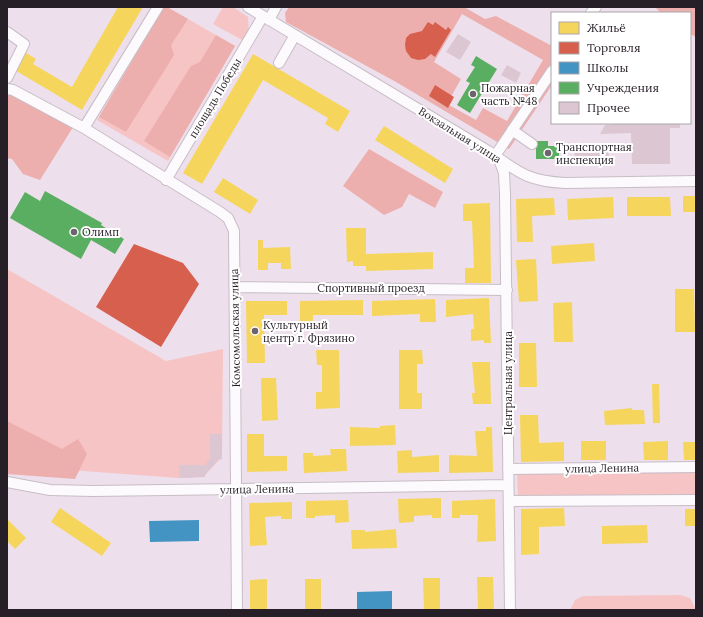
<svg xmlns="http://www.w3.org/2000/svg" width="703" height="617" viewBox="0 0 703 617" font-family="Lora,serif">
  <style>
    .green { fill: #f6c4c4 }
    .forest { fill: #edaeae; fill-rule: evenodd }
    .homes { fill: #f6d55c }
    .shops { fill: #d6604d }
    .schools { fill: #4393c3 }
    .public { fill: #5aae61 }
    .building { fill: #dbc6d1 }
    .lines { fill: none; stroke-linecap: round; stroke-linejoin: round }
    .minor-casing { stroke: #c7bdc6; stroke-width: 12 }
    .minor { stroke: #fcfafc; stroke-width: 10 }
    .poi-dot { fill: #6c636c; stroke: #fff; stroke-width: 1.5 }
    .labels { text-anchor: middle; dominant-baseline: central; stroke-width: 4; stroke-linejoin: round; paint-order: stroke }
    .poi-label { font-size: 11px; fill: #271f27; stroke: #fff; text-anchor: start }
    .street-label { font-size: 11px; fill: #271f27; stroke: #fff }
  </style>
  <rect width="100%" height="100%" fill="#ede0ec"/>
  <path class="green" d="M164,7H167L235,46L168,161L97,120Z
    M223,7H233L248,17L249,35L244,41L213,24Z
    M7,269L166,361L223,349L222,459L219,460L205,475V477L179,478L14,466L7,463Z
    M696,471V496L518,498L517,473Z
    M680,595L690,598L696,610H570L575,600L583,596Z"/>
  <path class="forest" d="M164,7H167L188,19L171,45L174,55L126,132L99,117Z
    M289,7H464L485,19L496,16L552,46V85L509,149L396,82L286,22L285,13ZM462,14L543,60L507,121L483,108L476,120L447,104L461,79L434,62Z
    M655,7H696V37L690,34V13H661Z
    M216,35L235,46L170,157L144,141L191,66L200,62Z
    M7,94H11L75,124L40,180L23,174L12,159L7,158Z
    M369,149L443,192L435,208L409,194L402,207L384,215L343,186Z
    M7,421L62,449L78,439L87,454L75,479L7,474Z"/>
  <path class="homes" d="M118,7H143L82,110L13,69L23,51L36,59L33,64L72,87Z
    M253,54L350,111L338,132L325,124L328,118L263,80L202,184L183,173Z
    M384,126L453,169L445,183L375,140Z
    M223,178L258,200L250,214L214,192Z
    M683,196H696V212H683Z
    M613,197L614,218L568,220L567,199Z
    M627,197H670L671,216H627Z
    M554,198L555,215L532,216L533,242H517L516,199Z
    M490,203L491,283H465V268H474L472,221H463V204Z
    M346,228H366V254L433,252V269L366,271V266H353V261L347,262Z
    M258,240H263V248L290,247L291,269H281V263H268V270H258Z
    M594,243L595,261L552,264L551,246Z
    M536,259L538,301L519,302L516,260Z
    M675,289H694L695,332H675Z
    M489,298L491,343H484V340L471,341V329H474L473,314L446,317V300Z
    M435,299L436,322H420V314L372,316V301Z
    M363,300V315H313V321L300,322V301Z
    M246,301H287V315H264L265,363H247Z
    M572,302L573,342H554L553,303Z
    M519,343H536L537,387H519Z
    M316,350H339L340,408L316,409V392H322V365H317Z
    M399,350H422L423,364H417V393H422V409H399Z
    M472,362H490L491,404H473L472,393H475Z
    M261,378H276L278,420L262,421Z
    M652,384H659L660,423H653Z
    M632,408V410H644L645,424L605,425L604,411Z
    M520,415H538L539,443L564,442V461L521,462Z
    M395,425L396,445L350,446V427L380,428V426Z
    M486,427H492L493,472L449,473V455L477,456L475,431H486Z
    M247,434H264V456H287V471L247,472Z
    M581,441H606V460H581Z
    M668,441V460H644L643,442Z
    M683,442H696V460H684Z
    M330,449H346L347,471L304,473L303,453H313V456L331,455Z
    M412,450V457L439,455V472L398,473L397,451Z
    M441,498V518H432V515L414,516V522L399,523L398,499Z
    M495,499L496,541L477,542L478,515H460V518H452V501Z
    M348,500L349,522L335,523V515L315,516V518H306V501Z
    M292,502V519H281V516L265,517L267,545L250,546L249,503Z
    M60,508L111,543L102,556L51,522Z
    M564,508L565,526L539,527V554L521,555V509Z
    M685,509H696V526H685Z
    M7,519L26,538L15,549L7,541Z
    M647,525L648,543L602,544V526Z
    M396,529L397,548L352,549L351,530H365V532Z
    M477,577H493L494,610H478Z
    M423,578H440V610H424Z
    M267,579V610H250V580Z
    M305,579H321V610H305Z"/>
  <path class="shops" d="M428,22L433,25L435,22L446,30L448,27L451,30L435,57L431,54L425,59L418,60L411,58L406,51L405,45L406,38L410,34L422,31Z
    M435,85L454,97L448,108L429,96Z
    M134,244L183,263L199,284L161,347L96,307Z"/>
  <path class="schools" d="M199,520V541L150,542L149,521Z
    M392,591V610H357V592Z"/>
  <path class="public" d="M476,56L497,69L470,113L457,105L470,83L466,81L475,67L471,65Z
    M536,141H548V146H559V159H536Z
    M45,191L102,223L101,225L124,239L115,254L91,240L81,259L10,218L25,192L40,201Z"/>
  <path class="building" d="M458,34L471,42L460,60L446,52Z
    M507,65L521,73L516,83L501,75Z
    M628,123H680V128H670V164H632L631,133L600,134L605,125Z
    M575,147L609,148L608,166L574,165Z
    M210,434H222V459H219L205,475V477L179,478V465H205L210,459Z"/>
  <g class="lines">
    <g class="minor-casing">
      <path id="minor" d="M248,7L488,151C519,172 526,181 565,183L696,181
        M591,13L596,7
        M269,20L276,7
        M7,32L24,44L7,78
        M279,63L295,35
        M7,89L13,90L84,128L220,212L228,218L234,231L237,610
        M84,128L158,7
        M512,130L532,144
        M495,156L552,71
        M499,159L504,173L505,194L510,610
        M166,180L263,16
        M235,287L507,290
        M508,469L696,467
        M7,482L50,490L93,491L508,485
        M509,501L696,500"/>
    </g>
    <use href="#minor" class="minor"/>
  </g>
  <g class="poi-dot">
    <circle cx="473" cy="94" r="4"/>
    <circle cx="548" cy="153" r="4"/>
    <circle cx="74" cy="232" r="4"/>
    <circle cx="255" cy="331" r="4"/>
  </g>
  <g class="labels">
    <g class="poi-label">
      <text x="481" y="88">Пожарная<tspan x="481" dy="13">часть №48</tspan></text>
      <text x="556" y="147">Транспортная<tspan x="556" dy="13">инспекция</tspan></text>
      <text x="82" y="232">Олимп</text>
      <text x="263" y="325">Культурный<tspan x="263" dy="13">центр г. Фрязино</tspan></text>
    </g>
    <g class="street-label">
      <text transform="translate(215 98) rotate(-59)">площадь Победы</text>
      <text transform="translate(460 135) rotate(32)">Вокзальная улица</text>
      <text x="371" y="288">Спортивный проезд</text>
      <text transform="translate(235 328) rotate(-91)">Комсомольская улица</text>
      <text transform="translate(508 383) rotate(-90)">Центральная улица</text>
      <text transform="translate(602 468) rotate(-1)">улица Ленина</text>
      <text transform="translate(257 489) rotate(-1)">улица Ленина</text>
    </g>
  </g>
  <rect width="703" height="617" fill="none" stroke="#271f27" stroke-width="16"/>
  <rect x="551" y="12" width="140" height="112" fill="#ffffff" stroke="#a9a5a9"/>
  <rect x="559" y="22" width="20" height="12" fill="#f6d55c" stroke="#a9a5a9"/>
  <text x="587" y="32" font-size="12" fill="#271f27">Жильё</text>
  <rect x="559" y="42" width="20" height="12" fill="#d6604d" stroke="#a9a5a9"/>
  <text x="587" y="52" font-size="12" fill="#271f27">Торговля</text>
  <rect x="559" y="62" width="20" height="12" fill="#4393c3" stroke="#a9a5a9"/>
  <text x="587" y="72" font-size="12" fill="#271f27">Школы</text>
  <rect x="559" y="82" width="20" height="12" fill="#5aae61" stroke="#a9a5a9"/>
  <text x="587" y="92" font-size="12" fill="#271f27">Учреждения</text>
  <rect x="559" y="102" width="20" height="12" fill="#dbc6d1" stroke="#a9a5a9"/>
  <text x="587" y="112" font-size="12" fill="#271f27">Прочее</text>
</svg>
